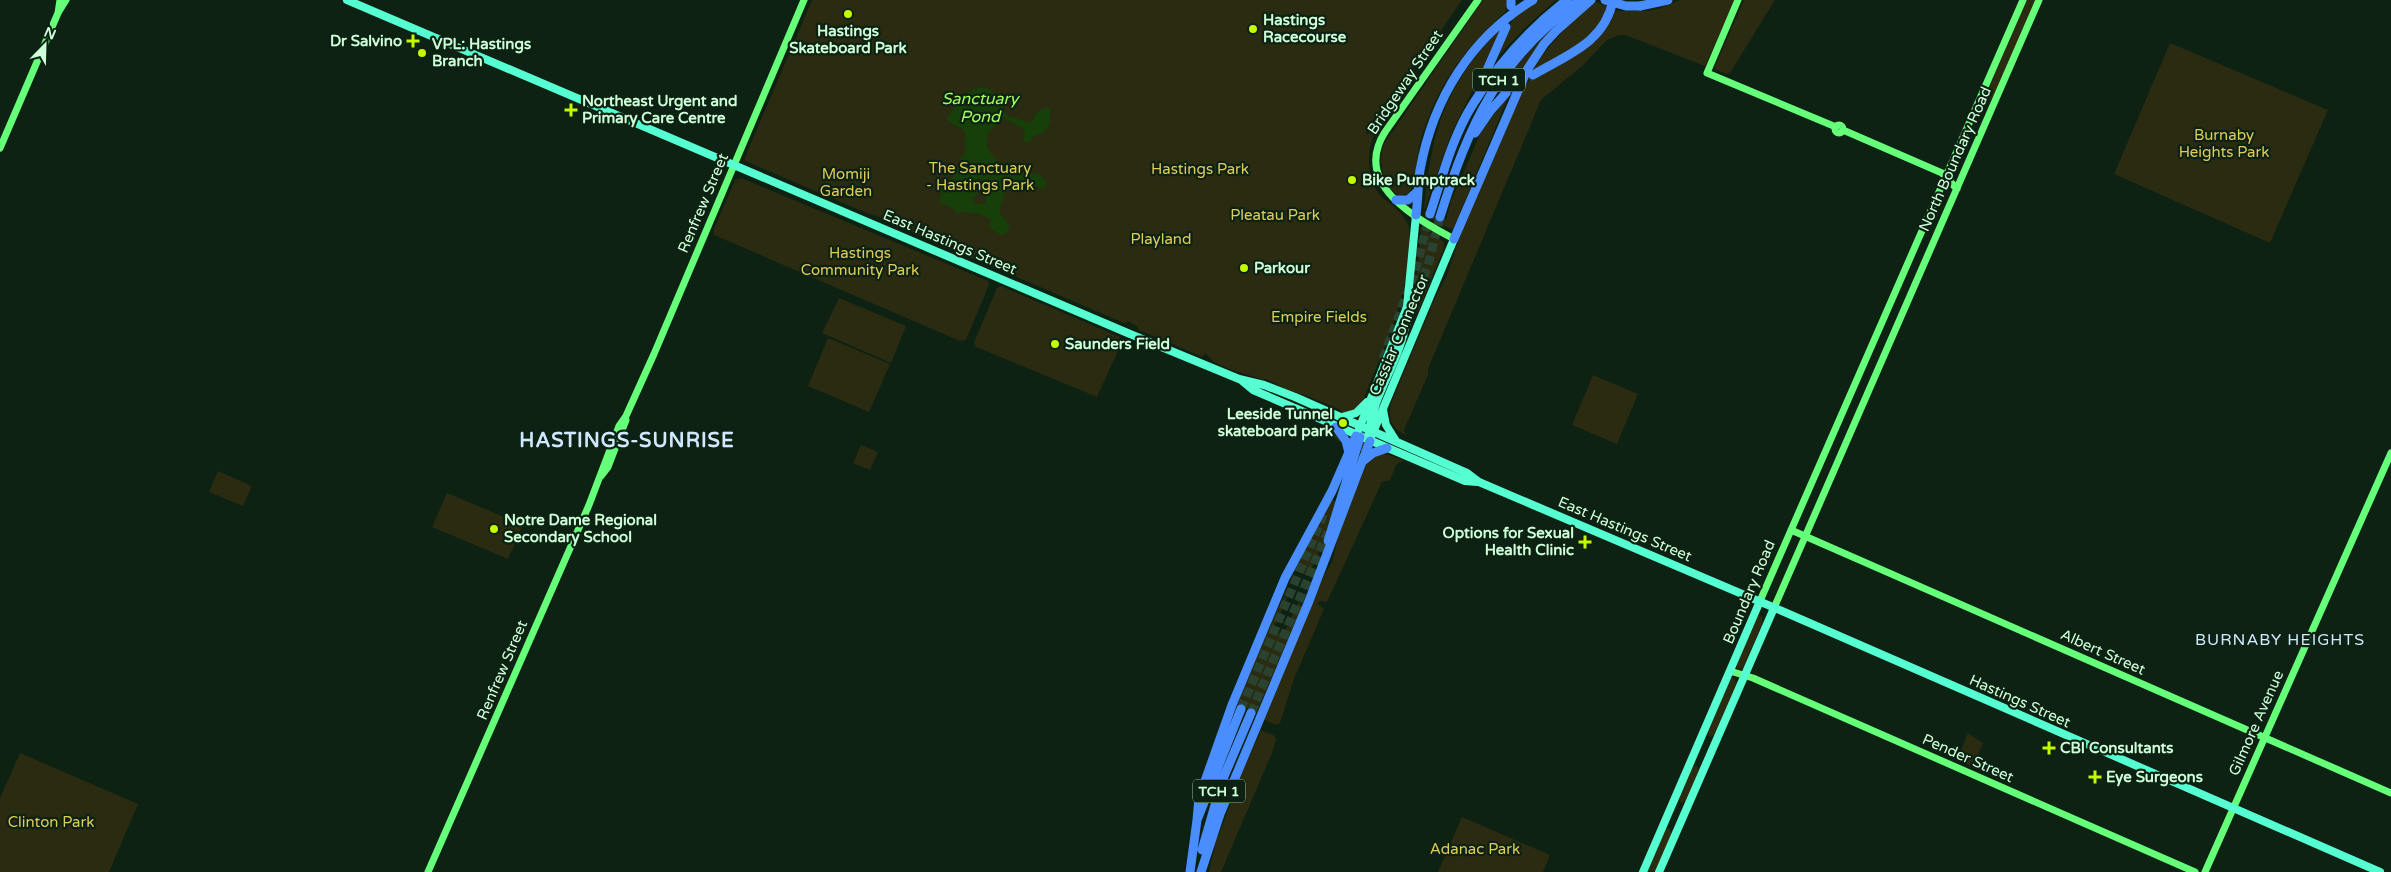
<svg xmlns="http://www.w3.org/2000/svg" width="2391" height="872" viewBox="0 0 2391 872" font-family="'Varela Round',sans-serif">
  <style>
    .green { fill: #2a2b10 }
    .water { fill: #173f09; fill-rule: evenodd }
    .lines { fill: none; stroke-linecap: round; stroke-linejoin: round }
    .highway-tunnel { stroke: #2a4331; stroke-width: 9; stroke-dasharray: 9 4.5; stroke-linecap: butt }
    .secondary { stroke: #65ff79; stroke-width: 7 }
    .primary { stroke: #55ffd1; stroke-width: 8 }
    .highway { stroke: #498dff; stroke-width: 9 }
    .highway-bridge { stroke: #498dff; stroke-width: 9 }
    .poi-dot { fill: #c5f900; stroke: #0d2213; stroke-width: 2 }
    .labels { text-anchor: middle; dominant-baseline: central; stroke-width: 4.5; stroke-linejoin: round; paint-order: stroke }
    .shield { fill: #0d2213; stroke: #94bd9e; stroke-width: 1 }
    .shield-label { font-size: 14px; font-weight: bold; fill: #ceffd9 }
    .poi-label { font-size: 15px; font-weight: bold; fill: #ceffd9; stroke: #0d2213; text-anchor: start }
    .street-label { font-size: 15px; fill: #ceffd9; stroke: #0d2213 }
    .park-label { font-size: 15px; fill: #e0cc59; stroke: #0d2213 }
    .water-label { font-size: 16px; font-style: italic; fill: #a2ff5c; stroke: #0d2213 }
    .neighbourhood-label { font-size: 16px; letter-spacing: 1px; fill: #d0e9ff; stroke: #0d2213 }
    .district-label { font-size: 20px; font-weight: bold; letter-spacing: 1px; fill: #d0e9ff; stroke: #0d2213 }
  </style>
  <rect width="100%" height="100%" fill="#0d2213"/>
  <path class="green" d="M812,0H1462L1432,44L1366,129L1367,135L1409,84C1394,117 1363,130 1370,171C1371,180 1375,191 1382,197C1392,206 1407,215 1409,228C1414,287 1383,350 1362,403L1354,409L1342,443L1333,437L1341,410L1305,395L1290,391L1266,379L1263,380C1247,374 1227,370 1213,361C1209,358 1209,355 1204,353L1203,357L1139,330L1137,326L1129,322L1124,323L893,224L890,220L869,214L745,161V157Z
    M1483,0H1507L1506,11C1462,51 1435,88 1419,146C1416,160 1418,183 1408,194L1399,196C1381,185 1378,163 1384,144Z
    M1539,0H1556L1529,24L1496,58L1513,18Z
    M1680,0H1735L1705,66L1625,35H1619L1607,40L1583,65L1541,100L1428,369V375L1404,430L1406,435C1392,429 1389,421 1390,406L1436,296L1447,275L1462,231L1526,80L1528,82L1543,75L1542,73L1580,53L1614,11H1648L1661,8Z
    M1744,0H1775L1730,73L1726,74L1715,69V66Z
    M2026,0H2036L1993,98L1986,101L1984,97Z
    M1595,1L1608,7C1592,43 1564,52 1532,71C1552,40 1568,25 1595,1Z
    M1502,27L1491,53L1452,132L1424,211C1432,130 1443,87 1502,27Z
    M1550,30L1517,80L1495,100L1517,65Z
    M2170,43L2328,110L2270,243L2114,174Z
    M1509,95L1455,225L1452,229L1440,225L1422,211L1446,220L1451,201L1481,132Z
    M741,178L988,281L989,285L966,340L960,341L714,235L713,231L735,180Z
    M1421,227L1444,242V248L1418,312L1413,310Z
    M1001,286L1120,337L1118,351L1097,397L976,347L974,342L997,288Z
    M839,298L906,326L891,363L822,333Z
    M828,338L890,364L869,412L808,386Z
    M1593,375L1638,394L1617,444L1572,425Z
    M861,445L878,452L870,470L853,463Z
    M1382,453L1404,460L1396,465L1390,480L1382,482L1327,602L1319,601L1318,604L1324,609L1294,679L1280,723L1276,725L1263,719L1325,574L1332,562L1339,534L1367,462L1370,458Z
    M218,471L252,486L243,506L209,492Z
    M447,493L523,525L508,559L432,527Z
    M1332,499L1336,501L1317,558L1308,576L1294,570Z
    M1288,596L1273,630L1283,635L1299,601L1302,607L1257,712L1236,704L1274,616L1284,597Z
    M1758,615L1762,617V624L1743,668L1738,669L1736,664Z
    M1731,678H1735L1736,684L1715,735L1710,737L1707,731Z
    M1261,730L1275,736L1276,740L1272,753L1221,872H1209L1216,841L1231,803L1233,792Z
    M1968,733L1983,743L1973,767L1957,760Z
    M20,753L138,804L109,872H0V798Z
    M1692,766H1697L1699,771L1686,801L1681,803L1678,797Z
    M1462,817L1550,855L1543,872H1438Z
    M1669,828L1672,834L1656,871L1647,872L1665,829Z"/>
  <path class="water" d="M983,87C999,91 999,102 1006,115L1031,123L1037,112L1046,107L1050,109V124L1044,132L1034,136L1029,142H1025L1023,139L1025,130L1004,118L988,132L987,148L998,162L1009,164L1018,174L1022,172L1040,174L1047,183L1043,189L1021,180L1015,183L1013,188L1006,190L999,212L1010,226L1007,233L1001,235L992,230L989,226L991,220C979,212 969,212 956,213L953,208L940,203L941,187L950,186C950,175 962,168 961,157L965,154V131L948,121L947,117C961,103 961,90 983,87ZM978,178L991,184L992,188L987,193L982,190L986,199L985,204H975L972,199L978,193L974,184Z"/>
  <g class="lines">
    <path class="highway-tunnel" d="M1506,93L1533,75
      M1405,328L1428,265L1440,217
      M1383,359L1415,272L1430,214
      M1352,476L1368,432
      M1241,709L1325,511
      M1251,713L1328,532"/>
    <path class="secondary" d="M1738,0L1707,73L1836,127
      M58,13L66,0
      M1835 129a4 4 0 1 1 8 0a4 4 0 1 1-8 0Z
      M1843,130L1942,173L1957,189
      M0,148L58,13L60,0
      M1454,239C1415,218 1352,184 1385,132L1478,0
      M601,476L608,467L626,420
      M1791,530L2391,793
      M1760,601L2023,0
      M1774,608L2039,0
      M1730,671L1753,678L2195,872
      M428,872L589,505L619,426L626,416L654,354L804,0
      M2205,872L2391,453"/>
    <path class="primary" d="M347,0L1130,334L1239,379L1264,385L1295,397L1467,473L1479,482L1782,611L2380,872
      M1241,380L1253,390L1465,481L1477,482
      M1383,410L1386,425L1396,441
      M1342,417L1356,413L1367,402
      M1359,429L1407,307L1416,215
      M1369,432C1373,393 1402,359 1406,320
      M1372,435L1454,239
      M1643,872L1760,601
      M1659,872L1774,608"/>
    <path class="highway" d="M1511,6V0
      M1640,6L1668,0
      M1533,75C1566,55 1605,43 1613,0
      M1479,88L1506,27
      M1475,133L1491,110L1506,93
      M1396,200H1408L1418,191
      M1430,214C1442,178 1452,137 1473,104C1498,64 1529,29 1567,0
      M1416,215C1418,200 1418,185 1420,170C1433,99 1471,37 1533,0
      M1440,217C1469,124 1498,59 1580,0
      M1454,239L1527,70L1544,44L1556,31L1591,0
      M1336,427L1346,441L1349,453
      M1363,461L1373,453L1387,448
      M1328,541L1360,437
      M1197,820L1199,798L1232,705L1285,578L1332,491L1356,436
      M1202,850L1222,781L1251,713
      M1190,872L1197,820L1241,709
      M1201,872L1220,814L1309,601L1370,441"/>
    <path class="highway-bridge" d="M1605,0L1626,6H1640"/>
  </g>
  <g class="poi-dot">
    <circle cx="848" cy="14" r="5"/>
    <circle cx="1253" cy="29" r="5"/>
    <path d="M410.5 33.5h5v5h5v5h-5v5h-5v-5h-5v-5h5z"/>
    <circle cx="422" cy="53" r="5"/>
    <path d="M568.5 102.5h5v5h5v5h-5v5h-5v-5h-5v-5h5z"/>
    <circle cx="1352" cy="180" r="5"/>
    <circle cx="1244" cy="268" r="5"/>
    <circle cx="1055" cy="344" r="5"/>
    <circle cx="1343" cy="423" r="5"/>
    <circle cx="494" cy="529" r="5"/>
    <path d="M1582.5 534.5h5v5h5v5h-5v5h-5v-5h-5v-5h5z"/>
    <path d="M2046.5 740.5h5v5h5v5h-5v5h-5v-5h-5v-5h5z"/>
    <path d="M2092.5 769.5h5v5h5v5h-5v5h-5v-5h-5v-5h5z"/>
  </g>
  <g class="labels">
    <g class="shield">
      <rect x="1473" y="68.5" width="52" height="23" rx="4"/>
      <rect x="1193" y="779.5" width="52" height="23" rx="4"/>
    </g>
    <g class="shield-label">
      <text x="1499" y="80">TCH 1</text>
      <text x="1219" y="791">TCH 1</text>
    </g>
    <g class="poi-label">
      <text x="1263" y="20">Hastings<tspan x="1263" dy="17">Racecourse</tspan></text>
      <text x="848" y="31" text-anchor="middle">Hastings<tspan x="848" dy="17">Skateboard Park</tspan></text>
      <text x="402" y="41" text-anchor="end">Dr Salvino</text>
      <text x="432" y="44">VPL: Hastings<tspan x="432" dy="17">Branch</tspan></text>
      <text x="582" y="101">Northeast Urgent and<tspan x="582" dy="17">Primary Care Centre</tspan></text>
      <text x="1362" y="180">Bike Pumptrack</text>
      <text x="1254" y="268">Parkour</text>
      <text x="1065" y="344">Saunders Field</text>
      <text x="1333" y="414" text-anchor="end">Leeside Tunnel<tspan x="1333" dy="17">skateboard park</tspan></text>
      <text x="504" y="520">Notre Dame Regional<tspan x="504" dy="17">Secondary School</tspan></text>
      <text x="1574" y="533" text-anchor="end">Options for Sexual<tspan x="1574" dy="17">Health Clinic</tspan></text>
      <text x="2060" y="748">CBI Consultants</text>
      <text x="2106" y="777">Eye Surgeons</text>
    </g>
    <g class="street-label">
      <text transform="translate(1405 82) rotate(-56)">Bridgeway Street</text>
      <text transform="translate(1955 159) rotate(-66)">North Boundary Road</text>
      <text transform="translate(703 203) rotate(-67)">Renfrew Street</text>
      <text transform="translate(950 242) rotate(23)">East Hastings Street</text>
      <text transform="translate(1399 335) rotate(-67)">Cassiar Connector</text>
      <text transform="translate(1625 529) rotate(23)">East Hastings Street</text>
      <text transform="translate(1749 592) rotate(-67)">Boundary Road</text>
      <text transform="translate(2103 652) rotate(24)">Albert Street</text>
      <text transform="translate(502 670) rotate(-67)">Renfrew Street</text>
      <text transform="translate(2020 701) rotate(24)">Hastings Street</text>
      <text transform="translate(2256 723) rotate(-66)">Gilmore Avenue</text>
      <text transform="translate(1968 758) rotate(24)">Pender Street</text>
    </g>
    <g class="park-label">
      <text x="2224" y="135">Burnaby<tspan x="2224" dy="17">Heights Park</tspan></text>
      <text x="980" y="168">The Sanctuary<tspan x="980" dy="17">- Hastings Park</tspan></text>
      <text x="1200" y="169">Hastings Park</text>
      <text x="846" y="174">Momiji<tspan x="846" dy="17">Garden</tspan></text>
      <text x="1275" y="215">Pleatau Park</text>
      <text x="1161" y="239">Playland</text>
      <text x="860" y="253">Hastings<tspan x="860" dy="17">Community Park</tspan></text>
      <text x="1319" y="317">Empire Fields</text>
      <text x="51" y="822">Clinton Park</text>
      <text x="1475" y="849">Adanac Park</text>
    </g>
    <g class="water-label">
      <text x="980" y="99">Sanctuary<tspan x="980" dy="18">Pond</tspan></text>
    </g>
    <g class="neighbourhood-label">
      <text x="2280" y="640">BURNABY HEIGHTS</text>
    </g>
    <g class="district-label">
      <text x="627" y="441">HASTINGS-SUNRISE</text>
    </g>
  </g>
  <g transform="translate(45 45) rotate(23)" stroke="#0d2213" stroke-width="4" paint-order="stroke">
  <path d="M0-4L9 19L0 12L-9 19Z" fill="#ceffd9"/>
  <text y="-8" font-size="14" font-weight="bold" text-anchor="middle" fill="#ceffd9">N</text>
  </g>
</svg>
